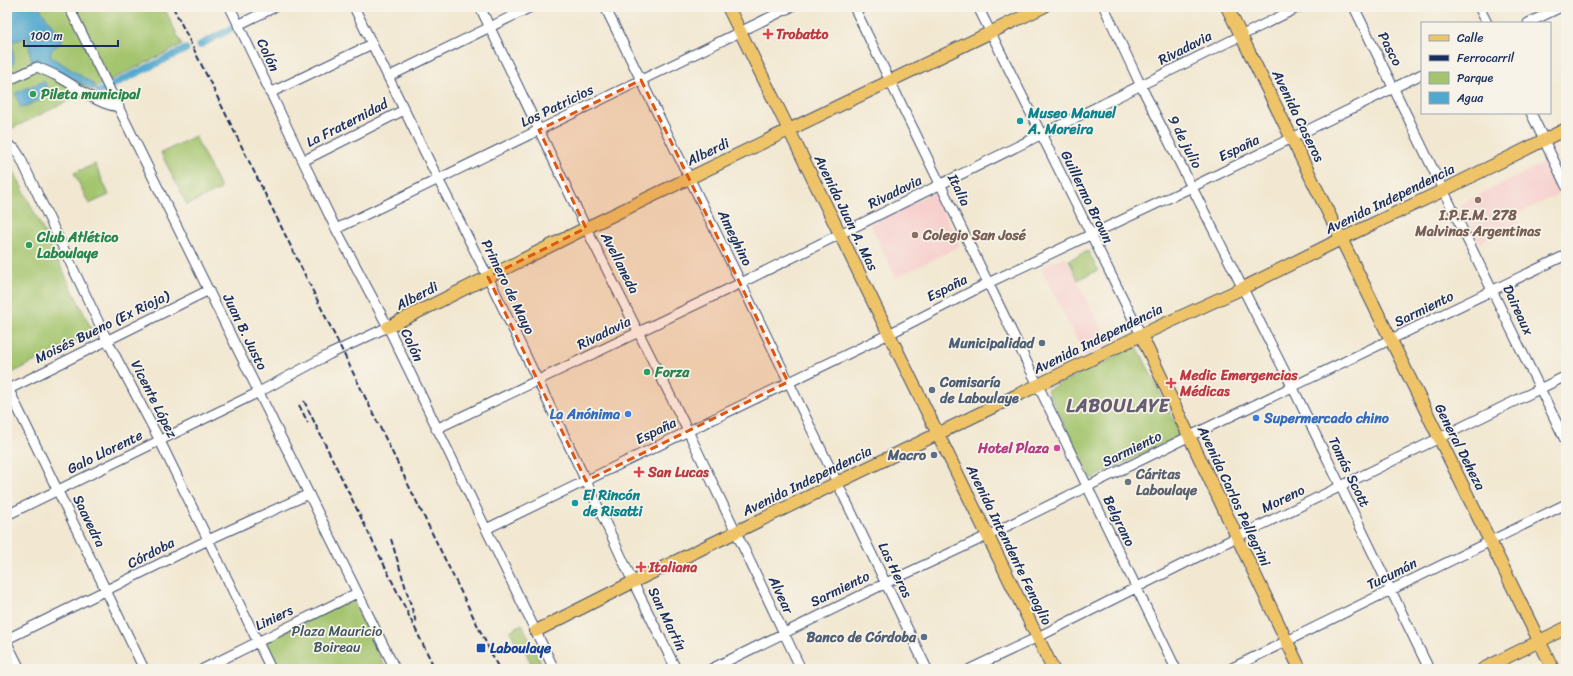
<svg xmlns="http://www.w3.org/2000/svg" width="1573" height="676" viewBox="0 0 1573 676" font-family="Sriracha,sans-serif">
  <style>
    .built { fill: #f7d0ce }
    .green { fill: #a4c56e; stroke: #607a66 }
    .water { fill: #52a9cf; stroke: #366c96 }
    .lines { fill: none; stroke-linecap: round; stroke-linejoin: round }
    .canal { stroke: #52a9cf; stroke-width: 7 }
    .minor-casing { stroke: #3b4b6f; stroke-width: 11 }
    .major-casing { stroke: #3b4b6f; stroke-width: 14 }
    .minor { stroke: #fff; stroke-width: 9 }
    .major { stroke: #efc469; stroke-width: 12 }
    .rail { stroke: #1b2f5e; stroke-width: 2; stroke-dasharray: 6 3; stroke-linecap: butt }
    .marked { fill: #de5710; fill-opacity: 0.2; stroke: #de5710; stroke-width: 3; stroke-dasharray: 8 5; stroke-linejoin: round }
    .health-dot { fill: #e0444e; stroke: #f7f3e8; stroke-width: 1.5 }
    .leisure-dot { fill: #2e9e5b; stroke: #f7f3e8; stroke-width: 1.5 }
    .culture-dot { fill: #0f9aa8; stroke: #f7f3e8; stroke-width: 1.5 }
    .education-dot { fill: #8d6e63; stroke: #f7f3e8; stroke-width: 1.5 }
    .service-dot { fill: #5c6f8a; stroke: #f7f3e8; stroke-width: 1.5 }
    .shop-dot { fill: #3f7fe0; stroke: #f7f3e8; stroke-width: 1.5 }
    .hotel-dot { fill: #d1479c; stroke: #f7f3e8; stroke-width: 1.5 }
    .worship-dot { fill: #6b7280; stroke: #f7f3e8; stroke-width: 1.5 }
    .transit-dot { fill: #1a4fb4; stroke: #f7f3e8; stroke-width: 1.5 }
    .labels { text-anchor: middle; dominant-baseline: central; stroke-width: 3.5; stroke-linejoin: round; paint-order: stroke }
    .health-label { font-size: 14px; font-weight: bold; fill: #be3a42; stroke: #f7f3e8; text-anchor: start }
    .street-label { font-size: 14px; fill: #1b2f5e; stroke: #f7f3e8 }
    .leisure-label { font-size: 14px; font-weight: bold; fill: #27864d; stroke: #f7f3e8; text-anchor: start }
    .culture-label { font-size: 14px; font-weight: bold; fill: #0d838f; stroke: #f7f3e8; text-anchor: start }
    .education-label { font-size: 14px; font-weight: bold; fill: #785e54; stroke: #f7f3e8 }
    .service-label { font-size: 14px; font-weight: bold; fill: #4e5e75; stroke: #f7f3e8; text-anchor: end }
    .shop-label { font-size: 14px; font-weight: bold; fill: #366cbe; stroke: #f7f3e8; text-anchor: end }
    .hotel-label { font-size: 14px; font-weight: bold; fill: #b23c85; stroke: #f7f3e8; text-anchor: end }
    .worship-label { font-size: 14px; font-weight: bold; fill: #5b616d; stroke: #f7f3e8; text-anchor: start }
    .park-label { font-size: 14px; fill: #3d5462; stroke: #f7f3e8 }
    .transit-label { font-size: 14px; font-weight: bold; fill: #164399; stroke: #f7f3e8; text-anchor: start }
    .district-label { font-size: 18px; font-weight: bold; letter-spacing: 1px; fill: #675d72; stroke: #f7f3e8 }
  </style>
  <rect width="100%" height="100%" fill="#f7f3e8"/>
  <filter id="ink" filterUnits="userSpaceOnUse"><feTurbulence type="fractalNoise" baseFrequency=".025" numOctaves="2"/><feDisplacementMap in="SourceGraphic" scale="8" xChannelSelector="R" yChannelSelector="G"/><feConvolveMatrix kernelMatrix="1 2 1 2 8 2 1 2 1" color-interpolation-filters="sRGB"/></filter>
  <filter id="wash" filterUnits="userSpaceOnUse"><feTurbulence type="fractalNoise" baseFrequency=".012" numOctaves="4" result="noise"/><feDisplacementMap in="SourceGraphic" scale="16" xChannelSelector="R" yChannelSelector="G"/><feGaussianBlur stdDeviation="0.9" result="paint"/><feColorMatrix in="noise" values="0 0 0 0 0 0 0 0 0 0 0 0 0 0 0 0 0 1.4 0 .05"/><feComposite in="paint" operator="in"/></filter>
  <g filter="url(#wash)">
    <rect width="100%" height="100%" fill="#f2e8d2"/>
    <path class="built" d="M1544,163L1559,194L1516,215L1520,224L1479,243L1460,204Z
      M934,192L960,246L896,278L870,224Z
      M1065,256L1109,344L1085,356L1041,268Z"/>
    <path class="green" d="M7,7H164L182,45L7,131Z
      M195,136L221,189L187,205L161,153Z
      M7,157L93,332L8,375L7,372Z
      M95,164L109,195L89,204L74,173Z
      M1088,251L1098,270L1078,280L1069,260Z
      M1137,346L1181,435L1091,479L1047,390Z
      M352,599L386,669H276L263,642Z
      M522,624L544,669H534L523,647L519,649L510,631Z"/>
    <path class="water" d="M7,7H40L42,12L62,37V42L52,49L50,56L92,83L99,92L31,60L28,37L12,42L14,62L7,74Z
      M44,81L51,95L21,108L15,93Z"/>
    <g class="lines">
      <path class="canal" d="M200,45L238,25
        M110,86L186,49
        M99,92L103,90"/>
    </g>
  </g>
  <g filter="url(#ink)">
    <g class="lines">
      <g class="minor-casing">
        <path id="minor" d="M69,7L395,669
          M230,7L303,161L336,229L388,327L554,669
          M354,7L438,179L488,277L586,481L633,582L676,669
          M480,7L586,228L688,431L801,669
          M605,7L741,283L927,669
          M854,7L1176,669
          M978,7L1141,335
          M1104,7L1141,86L1293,388L1429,669
          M1354,7L1566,442
          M1479,7L1487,23
          M1528,23L1561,7
          M238,25L275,7
          M388,77L531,7
          M7,81L37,67C44,70 51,73 57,76C78,87 96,104 119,107
          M270,93L372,44
          M1531,113L1566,186
          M7,144L15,149L20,157L107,340L160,441L271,669
          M303,161L404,110
          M336,229L791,7
          M7,386L144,669
          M7,390L209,290
          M436,429L741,283L1299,7
          M7,515L259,392L330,354L388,327
          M486,529L889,334L988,283L1192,187L1422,74
          M7,639L208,540L309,494
          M7,643L20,669
          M203,669L357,593
          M711,669L886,583L989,535L1190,436L1566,255
          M970,669L1038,637L1237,537L1566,376
          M1230,669L1566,504"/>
      </g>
      <g class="major-casing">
        <path id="major" d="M728,7L789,130L1053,669
          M1227,7L1553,669
          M388,327L586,228L1043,7
          M1141,335L1300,669
          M536,631L633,582L1141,335L1243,288L1341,239L1444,190L1566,129
          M1483,669L1566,628"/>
      </g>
      <use href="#minor" class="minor"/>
      <use href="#major" class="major"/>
      <path class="rail" d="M173,7L499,669
        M304,401L435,669
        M299,405L308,423
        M391,539L416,622"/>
    </g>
  </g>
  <path class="marked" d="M641,80L788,382L586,481L488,277L586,228L539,130Z"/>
  <g class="health-dot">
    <path d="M766 28h4v4h4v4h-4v4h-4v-4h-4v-4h4z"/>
    <path d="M1169 377h4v4h4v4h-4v4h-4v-4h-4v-4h4z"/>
    <path d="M637 466h4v4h4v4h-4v4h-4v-4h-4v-4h4z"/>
    <path d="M639 561h4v4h4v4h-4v4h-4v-4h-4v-4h4z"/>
  </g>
  <g class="leisure-dot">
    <circle cx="33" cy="94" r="4"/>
    <circle cx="29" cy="245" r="4"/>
    <circle cx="647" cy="372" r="4"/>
  </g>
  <g class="culture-dot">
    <circle cx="1020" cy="121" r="4"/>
    <circle cx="575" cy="503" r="4"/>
  </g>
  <g class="education-dot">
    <circle cx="1478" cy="200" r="4"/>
    <circle cx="915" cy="235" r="4"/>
  </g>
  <g class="service-dot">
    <circle cx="1042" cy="343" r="4"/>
    <circle cx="932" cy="390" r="4"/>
    <circle cx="934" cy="455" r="4"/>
    <circle cx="924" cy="637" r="4"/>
  </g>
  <g class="shop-dot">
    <circle cx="628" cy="414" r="4"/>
    <circle cx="1256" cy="418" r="4"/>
  </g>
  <circle class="hotel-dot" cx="1057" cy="448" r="4"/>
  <circle class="worship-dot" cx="1128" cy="482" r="4"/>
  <rect class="transit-dot" x="476" y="643" width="10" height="10" rx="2"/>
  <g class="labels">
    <g class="health-label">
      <text x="776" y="34">Trobatto</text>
      <text x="1180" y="375">Medic Emergencias<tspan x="1180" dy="16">Médicas</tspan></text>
      <text x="648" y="472">San Lucas</text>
      <text x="649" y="567">Italiana</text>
    </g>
    <g class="street-label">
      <text transform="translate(1185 48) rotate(-27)">Rivadavia</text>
      <text transform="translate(1390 49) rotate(63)">Pasco</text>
      <text transform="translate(268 55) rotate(65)">Colón</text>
      <text transform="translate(557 106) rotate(-26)">Los Patricios</text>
      <text transform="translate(1298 116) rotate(64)">Avenida Caseros</text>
      <text transform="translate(347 123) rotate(-27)">La Fraternidad</text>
      <text transform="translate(1185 142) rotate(63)">9 de julio</text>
      <text transform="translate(1239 148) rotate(-26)">España</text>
      <text transform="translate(708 152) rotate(-26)">Alberdi</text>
      <text transform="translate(959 190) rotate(64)">Italia</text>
      <text transform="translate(895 192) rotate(-26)">Rivadavia</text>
      <text transform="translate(1087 197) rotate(64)">Guillermo Brown</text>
      <text transform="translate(1390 199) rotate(-26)">Avenida Independencia</text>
      <text transform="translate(846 213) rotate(64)">Avenida Juan A. Mas</text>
      <text transform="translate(735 238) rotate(64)">Ameghino</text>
      <text transform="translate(620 263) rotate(63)">Avellaneda</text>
      <text transform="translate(508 287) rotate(64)">Primero de Mayo</text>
      <text transform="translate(947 288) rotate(-27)">España</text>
      <text transform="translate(417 296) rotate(-27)">Alberdi</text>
      <text transform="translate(1424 309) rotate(-26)">Sarmiento</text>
      <text transform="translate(1518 310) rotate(65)">Daireaux</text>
      <text transform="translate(102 327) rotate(-26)">Moisés Bueno (Ex Rioja)</text>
      <text transform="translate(245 332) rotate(64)">Juan B. Justo</text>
      <text transform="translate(604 333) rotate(-26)">Rivadavia</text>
      <text transform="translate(1098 339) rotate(-26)">Avenida Independencia</text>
      <text transform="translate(412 345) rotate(65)">Colón</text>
      <text transform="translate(154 399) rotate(63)">Vicente López</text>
      <text transform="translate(656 431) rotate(-26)">España</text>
      <text transform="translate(1460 447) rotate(63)">General Deheza</text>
      <text transform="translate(1132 449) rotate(-26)">Sarmiento</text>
      <text transform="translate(105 452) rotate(-26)">Galo Llorente</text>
      <text transform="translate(1349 472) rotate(64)">Tomás Scott</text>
      <text transform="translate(807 481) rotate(-26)">Avenida Independencia</text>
      <text transform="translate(1234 496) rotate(65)">Avenida Carlos Pellegrini</text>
      <text transform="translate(1283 499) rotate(-26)">Moreno</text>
      <text transform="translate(89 521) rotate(64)">Saavedra</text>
      <text transform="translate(1119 521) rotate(64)">Belgrano</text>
      <text transform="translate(1009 545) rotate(64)">Avenida Intendente Fenoglio</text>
      <text transform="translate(151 553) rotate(-27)">Córdoba</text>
      <text transform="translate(895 570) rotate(64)">Las Heras</text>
      <text transform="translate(1392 574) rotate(-26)">Tucumán</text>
      <text transform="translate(840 589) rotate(-26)">Sarmiento</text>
      <text transform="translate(781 595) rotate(65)">Alvear</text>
      <text transform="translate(274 618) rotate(-26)">Liniers</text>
      <text transform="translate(667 619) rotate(64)">San Martín</text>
    </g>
    <g class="leisure-label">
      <text x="41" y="94">Pileta municipal</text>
      <text x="37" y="237">Club Atlético<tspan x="37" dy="16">Laboulaye</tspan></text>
      <text x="655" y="372">Forza</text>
    </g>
    <g class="culture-label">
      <text x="1028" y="113">Museo Manuel<tspan x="1028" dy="16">A. Moreira</tspan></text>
      <text x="583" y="495">El Rincón<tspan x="583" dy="16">de Risatti</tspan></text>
    </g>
    <g class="education-label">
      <text x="1478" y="215">I.P.E.M. 278<tspan x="1478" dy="16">Malvinas Argentinas</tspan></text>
      <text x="923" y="235" text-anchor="start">Colegio San José</text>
    </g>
    <g class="service-label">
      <text x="1034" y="343">Municipalidad</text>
      <text x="940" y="382" text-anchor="start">Comisaría<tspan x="940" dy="16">de Laboulaye</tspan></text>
      <text x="926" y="455">Macro</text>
      <text x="916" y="637">Banco de Córdoba</text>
    </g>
    <g class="shop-label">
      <text x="620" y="414">La Anónima</text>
      <text x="1264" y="418" text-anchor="start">Supermercado chino</text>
    </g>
    <g class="hotel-label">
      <text x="1049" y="448">Hotel Plaza</text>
    </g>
    <g class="worship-label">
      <text x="1136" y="474">Cáritas<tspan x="1136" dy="16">Laboulaye</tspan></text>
    </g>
    <g class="park-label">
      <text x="337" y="631">Plaza Mauricio<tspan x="337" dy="16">Boireau</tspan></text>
    </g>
    <g class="transit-label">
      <text x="490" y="648">Laboulaye</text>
    </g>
    <g class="district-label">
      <text x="1118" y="406">LABOULAYE</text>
    </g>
  </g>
  <rect width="1573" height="676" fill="none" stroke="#f7f3e8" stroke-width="24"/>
  <rect x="1421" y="22" width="130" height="92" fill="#f7f3e8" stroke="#9fa5b1"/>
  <rect x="1429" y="35" width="20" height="6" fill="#efc469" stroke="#9fa5b1"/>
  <text x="1457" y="42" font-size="12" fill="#1b2f5e">Calle</text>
  <rect x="1429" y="55" width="20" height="6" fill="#1b2f5e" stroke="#9fa5b1"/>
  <text x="1457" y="62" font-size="12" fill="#1b2f5e">Ferrocarril</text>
  <rect x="1429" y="72" width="20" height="12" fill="#a4c56e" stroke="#9fa5b1"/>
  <text x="1457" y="82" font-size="12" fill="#1b2f5e">Parque</text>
  <rect x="1429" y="92" width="20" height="12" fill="#52a9cf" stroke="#9fa5b1"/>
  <text x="1457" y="102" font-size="12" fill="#1b2f5e">Agua</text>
  <path d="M24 40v6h94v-6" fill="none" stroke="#1b2f5e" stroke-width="2"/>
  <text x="30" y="40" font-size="12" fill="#1b2f5e" stroke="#f7f3e8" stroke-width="3" paint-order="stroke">100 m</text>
</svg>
